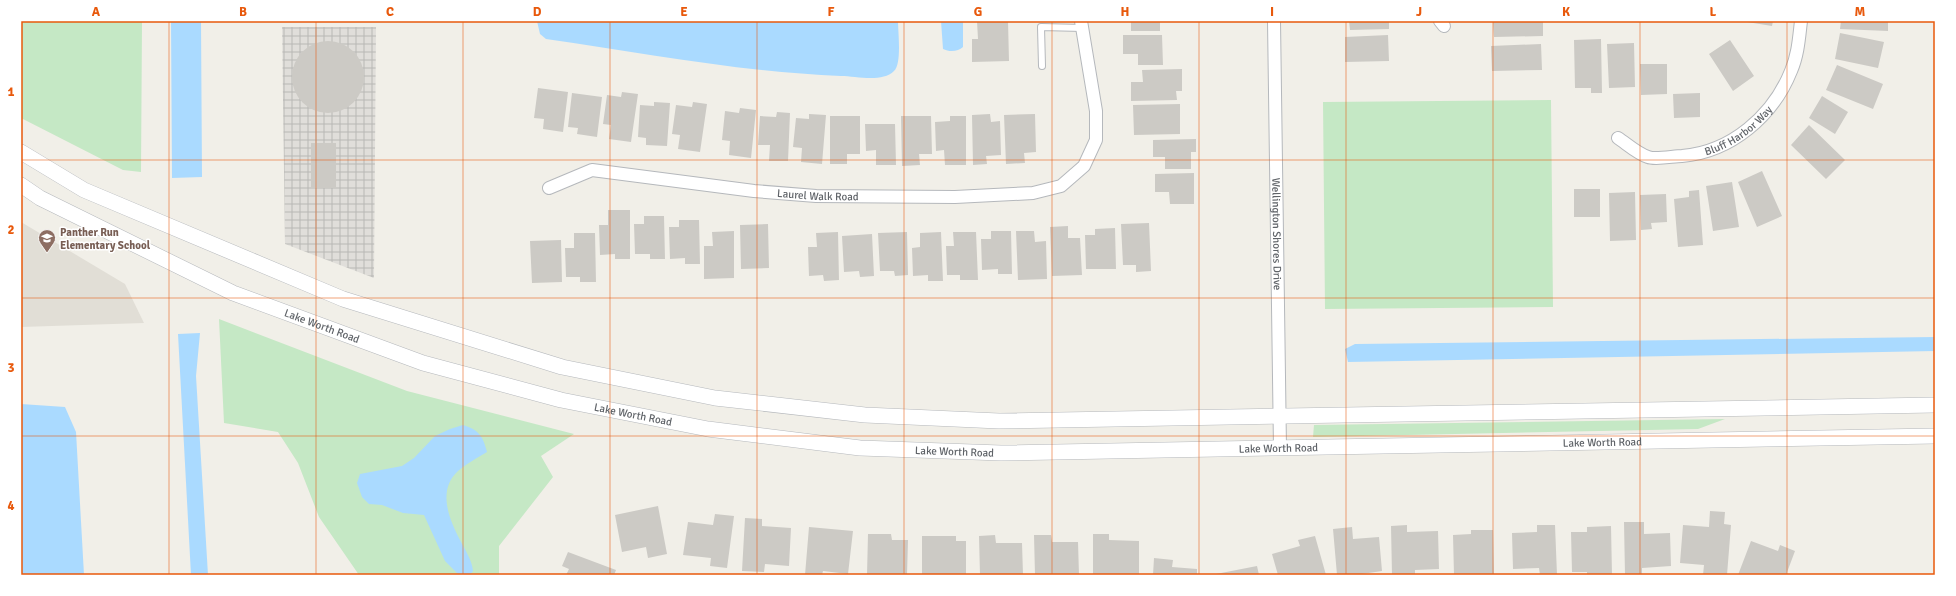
<svg xmlns="http://www.w3.org/2000/svg" width="1956" height="596" viewBox="0 0 1956 596" font-family="Signika,sans-serif">
  <style>
    .industrial { fill: url(#industrial-grid) }
    .education { fill: #e1ded6 }
    .green { fill: #c5e8c5 }
    .water { fill: #aadaff }
    .building { fill: #cccac5 }
    .lines { fill: none; stroke-linecap: round; stroke-linejoin: round }
    .service-casing { stroke: #b5b8bc; stroke-width: 8 }
    .minor-casing { stroke: #b5b8bc; stroke-width: 14 }
    .tertiary-casing { stroke: #b5b8bc; stroke-width: 16 }
    .service { stroke: #fff; stroke-width: 6 }
    .minor { stroke: #fff; stroke-width: 12 }
    .tertiary { stroke: #fff; stroke-width: 15 }
    .grid { fill: none; stroke: #e8590c; stroke-width: 1; stroke-opacity: 0.55 }
    .labels { text-anchor: middle; dominant-baseline: central; stroke-width: 3; stroke-linejoin: round; paint-order: stroke }
    .street-label { font-size: 11px; fill: #5f6368; stroke: #fff }
    .education-label { font-size: 11px; font-weight: bold; fill: #785e54; stroke: #fff; text-anchor: start }
    .neatline { fill: none; stroke: #e8590c; stroke-width: 1.5 }
    .grid-label { font-size: 13px; text-anchor: middle; font-weight: bold; fill: #e8590c }
  </style>
  <defs>
    <pattern id="industrial-grid" width="8" height="8" patternUnits="userSpaceOnUse"><rect width="8" height="8" fill="#e0deda"/><path d="M0 4h8M4 0v8" fill="none" stroke="#b9b8b5"/></pattern>
  </defs>
  <rect width="100%" height="100%" fill="#f1efe8"/>
  <path class="industrial" d="M282,27H376L374,278L285,244Z"/>
  <path class="education" d="M21,222L125,284L144,323L21,327Z"/>
  <path class="green" d="M21,21H142L141,172L123,170L21,118Z
    M1551,100L1553,307L1325,309L1323,102Z
    M219,319L407,391L574,434L541,456L553,477L499,546V575H359L319,517L298,463L278,432L224,423Z
    M1725,419L1698,429L1313,437L1314,425Z"/>
  <path class="water" d="M171,21H201L202,177L172,178Z
    M537,21H898C898,32 902,64 894,71C882,83 856,76 841,76C740,72 645,53 546,39L540,34Z
    M941,21H963V47C958,52 949,52 943,49Z
    M200,333L196,376L208,575H191L178,334Z
    M1935,337V351L1348,362L1345,349L1355,344Z
    M21,404L65,407L76,432L84,575H21Z
    M463,425C479,430 483,436 487,452C477,458 466,464 458,471C437,490 449,519 460,540C465,550 472,560 473,571L470,575H459L445,561L424,515L403,513L382,505L369,504L362,497L357,483L360,474L402,466L414,458L435,436L450,429Z"/>
  <path class="building" d="M977,21H1008L1009,61L972,62V39H978Z
    M1131,21H1160V31H1131Z
    M1349,21H1389V29L1350,30Z
    M1493,21H1543V36L1494,37Z
    M1741,21H1773L1772,26Z
    M1841,21H1888V31L1840,29Z
    M1840,33L1884,42L1878,68L1835,59Z
    M1123,35H1162L1163,65H1138V54H1123Z
    M1388,35L1389,61L1345,62V37Z
    M1601,39L1602,93H1591V88H1575L1574,40Z
    M1730,40L1754,76L1733,91L1709,54Z
    M292 77a36 36 0 1 1 72 0a36 36 0 1 1-72 0Z
    M1634,43L1635,87L1609,88L1607,44Z
    M1541,44L1542,70L1492,71L1491,46Z
    M1640,64H1667V94L1641,95Z
    M1837,65L1883,84L1873,109L1826,90Z
    M1182,69V91H1176L1177,100L1131,101V82H1143L1142,70Z
    M538,88L568,92L563,132L543,129L544,119L534,118Z
    M622,92L638,94L631,142L609,139L611,125L603,124L607,95L621,97Z
    M572,93L602,97L597,137L577,134L578,128L568,127Z
    M1700,93V117L1674,118L1673,94Z
    M1822,96L1848,112L1835,134L1809,118Z
    M654,102L670,103L667,146L646,145V138L638,137L640,105L654,106Z
    M693,102L707,104L700,152L678,149L680,135L672,134L676,105L692,107Z
    M1180,104V134L1134,135L1133,105Z
    M740,108L756,110L751,158L729,155L730,141L722,140L725,111L739,113Z
    M777,112L790,113L788,161H769L770,145H758L760,116L776,117Z
    M809,114L826,115L822,164L801,162L802,148L793,147L796,118L809,119Z
    M990,114L991,122L1000,121L1001,155L986,156L987,164L973,165L972,115Z
    M1035,114L1036,152L1024,153L1025,163L1006,164L1004,115Z
    M830,116H860V154H847V164H830Z
    M901,116H931L932,154H919L920,165L902,166Z
    M950,116H966V165H945L944,150L936,151L935,122L950,121Z
    M865,124H895L896,165H876V150L866,151Z
    M1809,125L1845,160L1826,179L1791,145Z
    M1196,139V152H1191V169H1165V157H1153V140Z
    M311,143H336V188H311Z
    M1762,171L1782,216L1757,227L1738,182Z
    M1194,173V204H1170L1169,192H1155V174Z
    M1732,182L1739,227L1713,231L1706,186Z
    M1574,189H1600V217H1574Z
    M1699,190L1703,245L1678,247L1674,199L1689,197V191Z
    M1635,192L1636,240L1610,241L1609,193Z
    M1666,194L1667,222L1651,223L1652,229L1641,230L1640,195Z
    M608,210H630V259H615V254L600,255L599,225H608Z
    M644,216H664L665,259H650V254H635L634,224H644Z
    M679,220H699L700,264H685V258L670,259L669,227H679Z
    M1149,223L1151,271L1136,272V265H1123L1121,224Z
    M768,224L769,268L741,269L740,225Z
    M1068,226V238H1080L1082,275L1052,276L1050,227Z
    M1115,228L1116,269H1086L1085,235H1095V229Z
    M734,231V278L704,279V246H713L712,232Z
    M991,231H1011L1012,274H998V269L982,270L981,239H991Z
    M1016,231H1034L1035,242L1046,241L1047,279L1018,280Z
    M838,232L839,280L824,281L823,275L809,276L808,247H817L816,233Z
    M907,232L908,275L895,276L894,271H880L878,233Z
    M941,232L943,281H928V275L913,276L912,248L920,247V233Z
    M953,232H976L978,280H960V275H947L946,246H954Z
    M574,233H595L596,282H580V277H566L565,248H574Z
    M872,234L874,276L860,277L859,271L844,272L842,236Z
    M561,240L562,282L532,283L530,241Z
    M658,506L667,554L648,558L646,547L622,552L615,515Z
    M1710,511L1725,512L1724,524L1731,525L1727,575H1703L1704,565L1680,563L1683,525L1709,527Z
    M715,514L734,516L727,568L710,566L711,558L683,555L688,522L713,525Z
    M745,518L762,519V526L791,528L789,566L765,564L764,572L742,571Z
    M1624,522H1644V534L1670,533L1671,566L1642,568V575H1625Z
    M1407,525V532L1438,531L1439,569L1415,570V575H1392L1391,526Z
    M1537,525H1555L1557,575H1540L1539,568L1513,569L1512,533L1537,532Z
    M1611,526L1612,575H1587V572H1572L1571,532H1587V527Z
    M809,527L853,531L848,574L823,571L822,575H805Z
    M1352,527L1353,539L1379,537L1382,571L1355,575H1337L1333,529Z
    M1471,530H1493L1494,575H1454L1453,535L1471,534Z
    M868,534H891L892,540H908L907,575H867Z
    M1093,534H1109V540L1139,541V575H1093Z
    M995,535L996,543H1022L1023,575H980L979,536Z
    M1034,535H1051L1052,542H1078L1079,575H1035Z
    M922,536H956V541H966V575H922Z
    M1315,536L1326,575H1278L1272,554L1300,546L1298,540Z
    M1751,541L1778,551L1780,545L1795,551L1786,575H1738Z
    M568,552L616,570L614,575H566L569,569L562,566Z
    M1154,558L1173,560L1172,567L1197,569V575H1153Z
    M1257,566L1259,575H1216V574Z"/>
  <g class="lines">
    <g class="service-casing">
      <path id="service" d="M1042,66L1041,27L1083,28"/>
    </g>
    <g class="minor-casing">
      <g id="minor">
        <path id="s1" d="M1274,21L1280,448"/>
        <path d="M1440,21L1444,26"/>
        <path id="s2" d="M1618,138C1627,144 1638,154 1648,157C1655,160 1674,156 1682,156C1731,152 1773,116 1791,71C1798,55 1799,38 1801,21"/>
        <path id="s3" d="M549,188L592,170L754,191L816,196L955,197L1033,193L1061,186L1084,166L1096,140V111L1081,21"/>
      </g>
    </g>
    <g class="tertiary-casing">
      <g id="tertiary">
        <path d="M21,152L84,190L343,299L562,367L715,398L865,415L999,421L1935,405"/>
        <path id="s4" d="M21,185L40,198L233,293L423,363L561,400L708,429L860,448L1001,453L1935,436"/>
      </g>
    </g>
    <use href="#service" class="service"/>
    <use href="#minor" class="minor"/>
    <use href="#tertiary" class="tertiary"/>
  </g>
  <path class="grid" d="M169,21V575M316,21V575M463,21V575M610,21V575M757,21V575M904,21V575M1052,21V575M1199,21V575M1346,21V575M1493,21V575M1640,21V575M1787,21V575M21,160H1935M21,298H1935M21,436H1935"/>
  <defs>
    <g id="school-pin" transform="scale(0.9)"><path d="M0 17L-7.5 6A9.5 9.5 0 1 1 7.5 6Z" fill="#8d6e63" stroke="#fff"/><path d="M0-5L7-2L0 1L-7-2ZM-4 1L0 2.5L4 1V4Q0 6-4 4Z" fill="#fff"/></g>
  </defs>
  <g fill-rule="evenodd">
    <use href="#school-pin" x="47" y="238"/>
  </g>
  <g class="labels">
    <g class="street-label">
      <text stroke="none"><textPath href="#s2" startOffset="133">Bluff Harbor Way</textPath></text>
      <text stroke="none"><textPath href="#s3" startOffset="274">Laurel Walk Road</textPath></text>
      <text stroke="none"><textPath href="#s1" startOffset="213">Wellington Shores Drive</textPath></text>
      <text stroke="none"><textPath href="#s4" startOffset="333">Lake Worth Road</textPath></text>
      <text stroke="none"><textPath href="#s4" startOffset="657">Lake Worth Road</textPath></text>
      <text stroke="none"><textPath href="#s4" startOffset="1629">Lake Worth Road</textPath></text>
      <text stroke="none"><textPath href="#s4" startOffset="1305">Lake Worth Road</textPath></text>
      <text stroke="none"><textPath href="#s4" startOffset="981">Lake Worth Road</textPath></text>
    </g>
    <g class="education-label">
      <text x="60" y="232">Panther Run<tspan x="60" dy="13">Elementary School</tspan></text>
    </g>
  </g>
  <rect width="1956" height="596" fill="none" stroke="#ffffff" stroke-width="44"/>
  <rect x="22" y="22" width="1912" height="552" class="neatline"/>
  <g class="grid-label">
    <text x="96" y="16">A</text>
    <text x="243" y="16">B</text>
    <text x="390" y="16">C</text>
    <text x="537" y="16">D</text>
    <text x="684" y="16">E</text>
    <text x="831" y="16">F</text>
    <text x="978" y="16">G</text>
    <text x="1125" y="16">H</text>
    <text x="1272" y="16">I</text>
    <text x="1419" y="16">J</text>
    <text x="1566" y="16">K</text>
    <text x="1713" y="16">L</text>
    <text x="1860" y="16">M</text>
    <text x="11" y="96">1</text>
    <text x="11" y="234">2</text>
    <text x="11" y="372">3</text>
    <text x="11" y="510">4</text>
  </g>
</svg>
